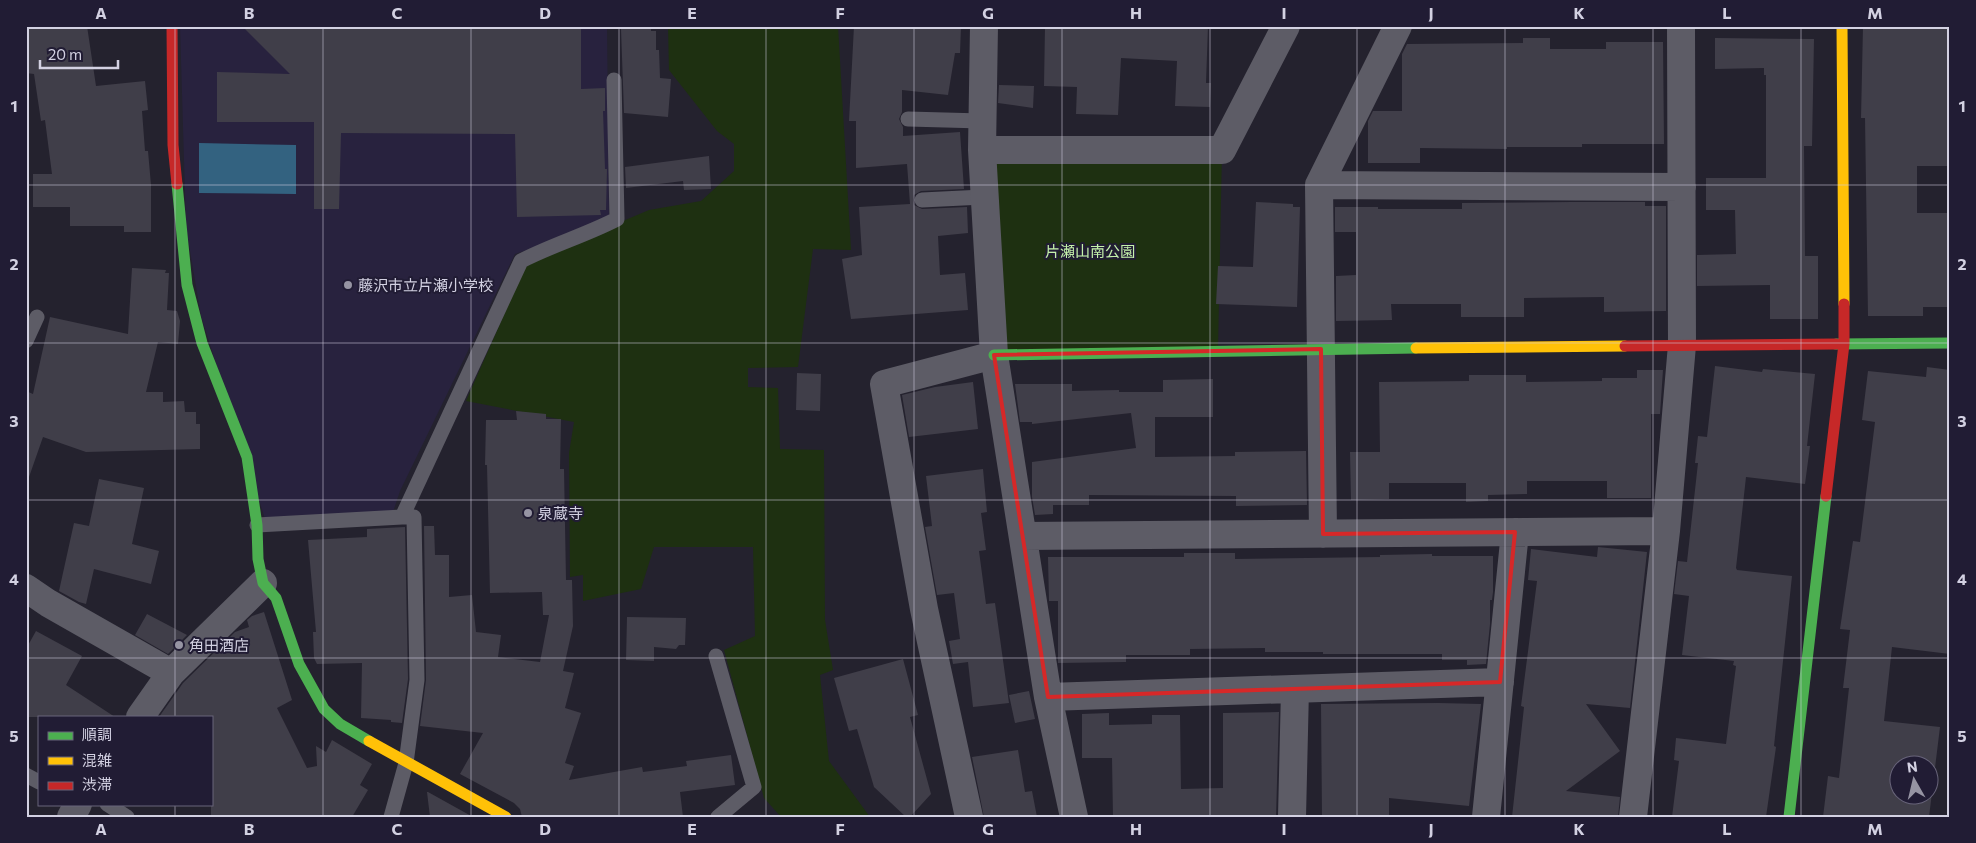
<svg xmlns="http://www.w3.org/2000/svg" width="1976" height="843" viewBox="0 0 1976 843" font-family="Commissioner,'Noto Sans JP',sans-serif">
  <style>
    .built { fill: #28223e }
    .green { fill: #1e3011 }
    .water { fill: #336280 }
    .building { fill: #403e49; fill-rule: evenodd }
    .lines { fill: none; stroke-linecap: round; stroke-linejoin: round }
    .lane { stroke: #5d5c66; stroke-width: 15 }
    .street { stroke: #5d5c66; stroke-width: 28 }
    .fast { stroke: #4caf50; stroke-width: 11 }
    .slow { stroke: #ffc107; stroke-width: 11 }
    .jam { stroke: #c62828; stroke-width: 11 }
    .marked { fill: none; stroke: #d62828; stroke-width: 4; stroke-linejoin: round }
    .grid { fill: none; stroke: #d3d1e2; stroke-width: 1; stroke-opacity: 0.55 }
    .poi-dot { fill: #9694a3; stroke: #211c34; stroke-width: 2 }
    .labels { text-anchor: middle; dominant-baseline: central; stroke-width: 4; stroke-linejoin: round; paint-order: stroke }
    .park-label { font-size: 15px; fill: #c4f1aa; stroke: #211c34 }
    .poi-label { font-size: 15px; fill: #d3d1e2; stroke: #211c34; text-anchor: start }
    .neatline { fill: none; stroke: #d3d1e2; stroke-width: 2 }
    .grid-label { font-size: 16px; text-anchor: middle; font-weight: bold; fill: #d3d1e2 }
  </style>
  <rect width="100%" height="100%" fill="#24222e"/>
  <path class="built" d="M180,26H607L609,217L554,241L515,254L400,491L393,512L265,519L201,316L186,227Z"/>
  <path class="green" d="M668,26H838L851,250L813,249L798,367L748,368V387L778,388L780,449L824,450L825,620L833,670L820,675L829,761L870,817H781L764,798L724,650L755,636L753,547H654L641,589L583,601V575L570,577L569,453L574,422L466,401L525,267L552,251L649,210L701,201L734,171V144L717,131L669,70Z
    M982,150H1222L1218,350L994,355Z"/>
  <path class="water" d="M199,143L296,145V194L199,193Z"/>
  <path class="building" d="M26,26H87L96,86L145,81L148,110L142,111L145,151H148L151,185V232H124V226H70V207H33V174H52L45,120L41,121L34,74L26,73Z
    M242,26H581V89L605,88V111H603L605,169H607L606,210H600L601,215L517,217L515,134L341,133L339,209H314V122H217V72L290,74Z
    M854,26H961L960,53H955L948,95L902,90V112L899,119L903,127V136L960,132L964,189L921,191L914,195L913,200L914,205L922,209L967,207L968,233L938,236L940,275L965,273L968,310L851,319L842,259L862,255L859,207L910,204L907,164L856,168V121H849Z
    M1045,26H1208L1206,83H1211L1210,107L1175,106L1177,61L1121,58L1118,115L1076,114L1077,87L1044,86Z
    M1863,26H1950V166H1917V213H1950V307H1923V316H1868L1865,118H1861Z
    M651,28V31H656V50H659L660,78L671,79L668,117L624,113L621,29Z
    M1523,38H1550V49H1606V42H1663L1664,144H1582V147H1507V149L1420,148V163H1368V121L1373,111H1402V54L1407,44L1523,43Z
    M1715,38L1814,39L1812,146H1804L1805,256H1818V319H1770V285L1697,286V255L1736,254L1735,210H1706V178H1766V75H1764V68L1715,69Z
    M999,85L1034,86L1033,108L998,103Z
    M709,156L711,189L684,190L683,181L626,188L625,167Z
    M1256,202L1293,204V207H1300L1297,307L1216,304L1218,266L1253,267Z
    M1572,202H1645V206H1666V311L1604,312V297L1524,298V317H1461V304H1391L1392,320L1336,321V276L1356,275V232H1335V207H1378V209H1462V203Z
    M132,268L166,270L165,273H169L167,310L177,311L180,321L178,344L158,342L146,392H163V402L184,401L185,412H196V424H200V449L86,452L43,437L29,477H26V391L33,394L50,317L128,334Z
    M1715,366L1762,372L1763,369L1815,374L1807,446H1810L1805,484L1746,477L1736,568L1737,570L1792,576L1774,746L1776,747L1766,817H1672L1679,761L1674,760L1676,738L1726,744L1736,666L1733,665L1734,661L1682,655L1689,596L1674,594L1678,561L1687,562L1698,463H1695L1698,436L1707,437Z
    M1927,367L1950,370V654L1892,647L1884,721L1940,727L1929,817H1823L1828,776L1839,778L1849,688H1843L1850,630L1840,629L1853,541L1860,542L1875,422L1862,420L1868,371L1926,377ZM1898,766H1928V796H1898Z
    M1637,370H1663L1660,414H1651V498H1607V481H1527V494L1488,495V501L1466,502V483H1389V499L1351,500L1350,452H1380L1379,382L1469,381V375H1526V382L1602,381V378H1637Z
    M797,373L821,374L820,411L796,410Z
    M1213,379V417H1155V457L1235,456V452L1306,451L1307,505L1236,506V496L1089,495V505H1053V514L1035,515L1032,497V462L1136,448L1131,413L1032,424V422H1020L1015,384H1072V391L1119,390V392H1163V380Z
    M973,382L978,429L909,437L902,395L935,387Z
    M516,411L546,414V419H561L560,469H564L566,580H572L573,626L563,671L574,673L565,708L581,713L565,763L574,766L569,780L642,767L643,772L687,766L686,761L731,755L735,785L680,792L683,817H522L520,809L514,803L460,774L483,733L420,726L426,680L424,526H434L435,555H449V597L472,595L476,632L501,635L498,657L540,662L549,615H543L542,592L490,593L487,465H485L486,420H517Z
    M983,469L987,512L981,513L986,550L979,551L986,604L995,603L1009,703L973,707L968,662L953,664L949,641L960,639L954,593L937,595L925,527L932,526L926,476Z
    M99,479L144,488L132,544L159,551L151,584L94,569L86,604L79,602L59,591L74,523L89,526Z
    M405,527L408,679L402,723L391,722V720L361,718L362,663L317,664L314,658L313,632H316L308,540L367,537V529Z
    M1598,547L1647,552L1630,708L1586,704L1620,751L1566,791L1620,797L1618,817H1512L1524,707L1521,706L1537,581L1528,580L1531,549L1597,557Z
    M1184,553H1235V559L1380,557V555L1432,554V556H1493V592L1492,600H1490V624L1486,664L1467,665V660H1442V654H1323V652H1265V648L1190,649V655H1126V662L1058,663V601H1049L1048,557H1184Z
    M264,612L292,700L277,708L307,768L317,766L316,746L326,752L332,740L372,764L360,785L368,790L352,817H211V717H159L183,683L235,632L249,627L247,620L252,616Z
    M147,614L187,635L168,654L135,635Z
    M627,617L686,618L685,645H679L676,649L654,647V661L626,660Z
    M36,631L82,656L66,685L115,717H26V649Z
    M903,659L918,715L910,717L931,794L910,817H906L874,787L857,729L849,731L834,678Z
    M1029,691L1035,719L1015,723L1009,695Z
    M1438,703L1481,704L1469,806L1389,798V817H1322L1321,704Z
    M1279,712L1276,817H1113L1112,758H1082V714L1109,713V725L1152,724V715H1180L1181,789L1223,788V713Z
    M1018,750L1025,792L1032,791L1037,817H984L972,757Z
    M427,792H428L473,817H430Z"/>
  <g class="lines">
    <path class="lane" d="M908,119L982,121
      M922,200L983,197
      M26,341L37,317
      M257,525L402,517L521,261C552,245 586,235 617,219L614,80
      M716,656L754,787L718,817
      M26,775L39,782
      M107,804L127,817
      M391,817L406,763L417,680L414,517H402"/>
    <path class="street" d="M984,26L982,150L994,355L1048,697L1074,817
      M982,150H1222L1286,26
      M1319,185L1682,187
      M1323,534L1319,185L1398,26
      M1023,536L1666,531
      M26,588L48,603L171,673
      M1048,697L1500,682
      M140,717L171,673L263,583
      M71,817L78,804
      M969,817L924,609L884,384L994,355
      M1292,817L1295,689
      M1486,817L1515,532
      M1633,817L1666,531L1682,345L1681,26"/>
    <path class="fast" d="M177,184L187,285L202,343L247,457L257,525L258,559L263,583L276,598L299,664L324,709L340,724L369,741
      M1836,344L1950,343
      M994,355L1416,348
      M1789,817L1826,496"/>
    <path class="slow" d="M1842,26L1844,304
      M1416,348L1625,346
      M369,741L506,817"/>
    <path class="jam" d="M172,26L173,145L177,184
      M1625,346L1836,344
      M1826,496L1844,344V304"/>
  </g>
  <path class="marked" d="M1321,349L1323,534L1515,532L1500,682L1048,697L994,355Z"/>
  <path class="grid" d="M175,26V717M323,26V817M471,26V817M619,26V817M766,26V817M914,26V817M1062,26V817M1210,26V817M1357,26V817M1505,26V817M1653,26V817M1801,26V817M26,185H1950M26,343H1950M26,500H1950M26,658H1950M175,804V817"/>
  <g class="poi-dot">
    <circle cx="348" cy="285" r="5"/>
    <circle cx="528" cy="513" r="5"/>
    <circle cx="179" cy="645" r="5"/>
  </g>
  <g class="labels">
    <g class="park-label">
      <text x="1090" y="251">片瀬山南公園</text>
    </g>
    <g class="poi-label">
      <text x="358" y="285">藤沢市立片瀬小学校</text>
      <text x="538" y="513">泉蔵寺</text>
      <text x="189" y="645">角田酒店</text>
    </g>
  </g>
  <rect width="1976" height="843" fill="none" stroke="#211c34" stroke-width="55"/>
  <rect x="38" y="716" width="175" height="90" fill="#211c34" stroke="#68647a"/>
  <rect x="48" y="732" width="25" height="8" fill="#4caf50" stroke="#68647a"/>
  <text x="82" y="740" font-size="15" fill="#d3d1e2">順調</text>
  <rect x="48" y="757" width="25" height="8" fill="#ffc107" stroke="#68647a"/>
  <text x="82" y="766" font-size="15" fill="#d3d1e2">混雑</text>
  <rect x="48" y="782" width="25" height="8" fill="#c62828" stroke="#68647a"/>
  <text x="82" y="790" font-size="15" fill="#d3d1e2">渋滞</text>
  <g transform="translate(1914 780) rotate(352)"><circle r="24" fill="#211c34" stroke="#68647a"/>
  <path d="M0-4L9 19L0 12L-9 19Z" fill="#9694a3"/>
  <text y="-8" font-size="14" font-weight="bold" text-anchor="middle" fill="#d3d1e2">N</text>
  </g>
  <path d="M40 60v8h78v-8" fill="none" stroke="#d3d1e2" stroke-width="2.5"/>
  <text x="48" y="60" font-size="15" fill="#d3d1e2" stroke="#211c34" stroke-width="4" paint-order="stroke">20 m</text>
  <rect x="28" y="28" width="1920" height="788" class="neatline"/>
  <g class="grid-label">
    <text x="101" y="19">A</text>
    <text x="249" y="19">B</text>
    <text x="397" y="19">C</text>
    <text x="545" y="19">D</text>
    <text x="692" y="19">E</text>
    <text x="840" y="19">F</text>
    <text x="988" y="19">G</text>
    <text x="1136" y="19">H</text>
    <text x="1284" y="19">I</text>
    <text x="1431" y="19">J</text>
    <text x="1579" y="19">K</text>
    <text x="1727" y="19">L</text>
    <text x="1875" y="19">M</text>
    <text x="14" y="112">1</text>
    <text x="1962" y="112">1</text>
    <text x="14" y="270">2</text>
    <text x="1962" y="270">2</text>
    <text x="14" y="427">3</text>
    <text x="1962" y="427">3</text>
    <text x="14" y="585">4</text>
    <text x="1962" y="585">4</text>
    <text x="14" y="742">5</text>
    <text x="1962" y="742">5</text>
    <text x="101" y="835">A</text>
    <text x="249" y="835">B</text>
    <text x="397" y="835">C</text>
    <text x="545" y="835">D</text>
    <text x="692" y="835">E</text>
    <text x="840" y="835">F</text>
    <text x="988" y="835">G</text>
    <text x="1136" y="835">H</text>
    <text x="1284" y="835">I</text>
    <text x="1431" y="835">J</text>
    <text x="1579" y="835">K</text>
    <text x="1727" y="835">L</text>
    <text x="1875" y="835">M</text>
  </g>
</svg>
